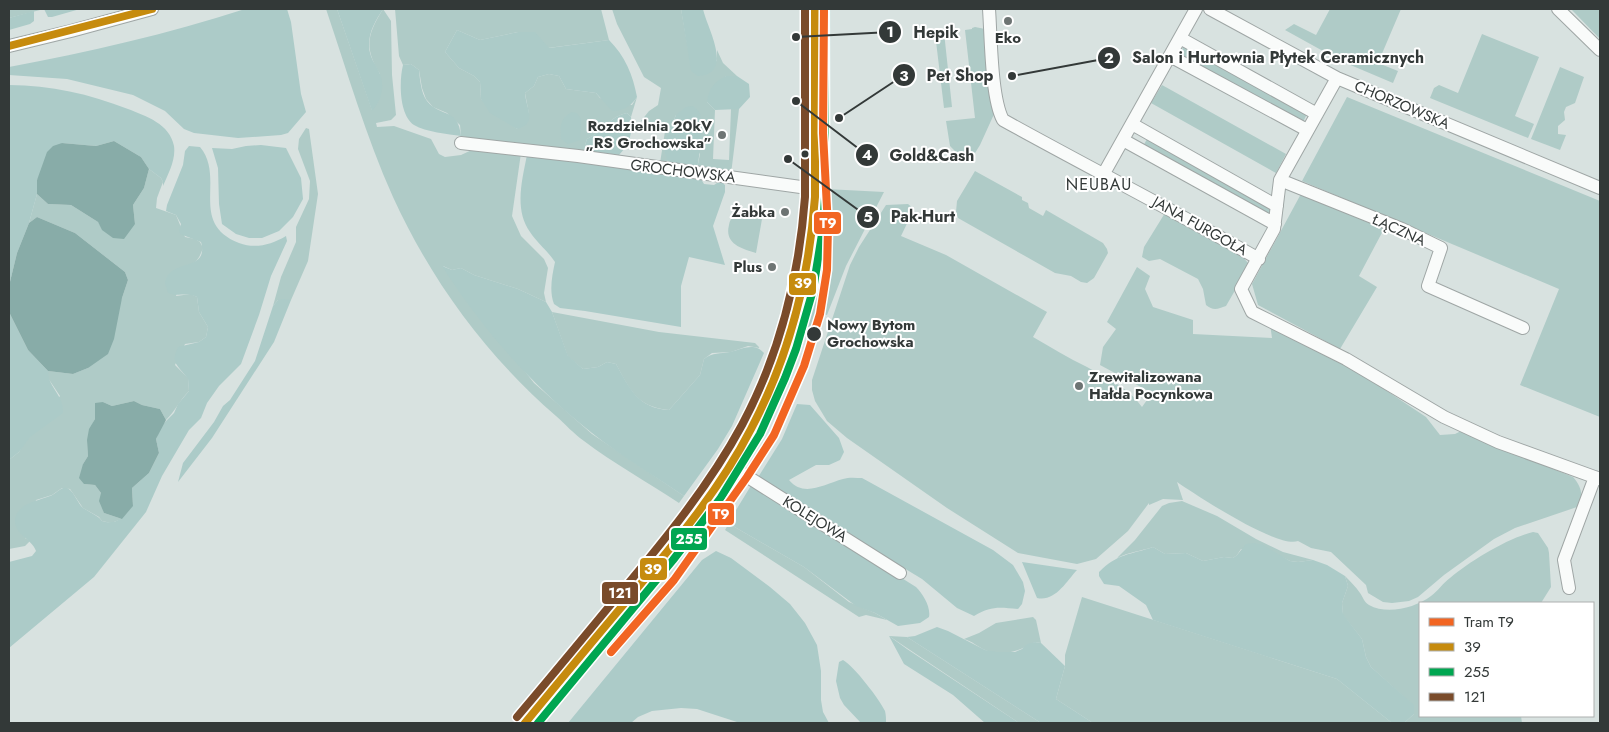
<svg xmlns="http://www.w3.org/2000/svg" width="1609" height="732" viewBox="0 0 1609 732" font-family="Jost,sans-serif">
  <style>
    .green { fill: #afcbc7 }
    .forest { fill: #accbc8 }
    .water { fill: #88aca8 }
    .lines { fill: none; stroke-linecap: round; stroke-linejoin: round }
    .minor-casing { stroke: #9fa6a5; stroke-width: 14 }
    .minor { stroke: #f9fbfa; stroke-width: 12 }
    .bus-1-casing { stroke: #fff; stroke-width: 11 }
    .bus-2-casing { stroke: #fff; stroke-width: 11 }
    .bus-3-casing { stroke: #fff; stroke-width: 11 }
    .bus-1 { stroke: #c68b0e; stroke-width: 8 }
    .bus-2 { stroke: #00a651; stroke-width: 8 }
    .bus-3 { stroke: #7a4b2a; stroke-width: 8 }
    .tram-1-casing { stroke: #fff; stroke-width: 11 }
    .tram-1 { stroke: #f26522; stroke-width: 8 }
    .poi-dot { fill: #6d7473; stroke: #fff; stroke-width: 2 }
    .bus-dot { fill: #333938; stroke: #fff; stroke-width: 2 }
    .labels { text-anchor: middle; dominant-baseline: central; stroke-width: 4; stroke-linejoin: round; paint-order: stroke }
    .poi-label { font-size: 15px; font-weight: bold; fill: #333938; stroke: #fff; text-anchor: end }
    .street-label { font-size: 15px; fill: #333938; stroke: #fff }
    .stop-label { font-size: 15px; font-weight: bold; fill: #333938; stroke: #fff; text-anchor: start }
    .neighbourhood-label { font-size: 16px; letter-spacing: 1px; fill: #333938; stroke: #fff }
    .leader { fill: none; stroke: #333938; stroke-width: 2 }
    .callout-dot { fill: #333938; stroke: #fff; stroke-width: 2 }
    .mark-label { font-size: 15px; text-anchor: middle; font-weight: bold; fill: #fff }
    .callout-label { font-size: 16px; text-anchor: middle; font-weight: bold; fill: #333938; stroke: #fff; stroke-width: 4; stroke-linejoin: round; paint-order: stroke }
    .line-badge { stroke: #fff; stroke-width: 2 }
    .badge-label { font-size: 14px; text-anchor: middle; font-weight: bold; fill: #fff }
  </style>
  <rect width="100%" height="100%" fill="#d8e2e0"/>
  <path class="green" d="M9,9H40V10L9,18Z
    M326,9H337L372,110L380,74C364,48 367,35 383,9L391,21L392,75L396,115L391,120L376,123L377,127L394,126L431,139L439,154L445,157L461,155L476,148L521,153L512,216L521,236L544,259L548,268L544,293L546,302L518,289L474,275L461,268L452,270L443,266L534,383L592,434L684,496L679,503C649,483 613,463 584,441C574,434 565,424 556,416C486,355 432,282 393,197C366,137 347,71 326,9Z
    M395,9H601L609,40L548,48L518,32L480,40L457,30L445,52L459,68L474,76L480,82L481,99L517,129L529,114L525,93L534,86L538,77L549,74L559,76L566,89L596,93L600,98L632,105L637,97L631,117L627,113C611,117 610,123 598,132C595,135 590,137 587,139L585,145L596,153L619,155L616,158L503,144L461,136L460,125L447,113L433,107L426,99L422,88L419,70L411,64L403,65L399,56Z
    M612,9H681L692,71L717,61V50L723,63L737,76H726L707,102L715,110L713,159L729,160L731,109H739L731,174L697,169L700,154L676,115C668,134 663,145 669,166L660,163L666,125L641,121L649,111L658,105L661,88L644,77L617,24Z
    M827,9H831L830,180H828Z
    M1330,9H1401L1378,63L1398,71L1393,83L1341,61L1285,30L1294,24L1316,35Z
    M1571,9H1600V39Z
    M975,27L990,30L995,112L980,145L975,153L971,154L956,152L950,146L946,121L975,118L965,30L972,29V28Z
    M944,32L952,107L944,108L935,33Z
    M1482,34L1539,57L1515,116L1534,124L1528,138L1430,98L1434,88L1439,85L1458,93Z
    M1184,46L1307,114L1302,124L1178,56Z
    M1560,67L1584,77L1575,103L1566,107L1564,112L1565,120L1558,126V134L1566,135L1560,150L1531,139Z
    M1162,85L1286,154L1276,173L1151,103Z
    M1347,97L1600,201V417L1520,385L1559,289L1302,181Z
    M306,128L309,129L318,194L308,261L291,300H278L273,306L281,277L296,242V227L309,199L310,181L298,149L299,139Z
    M1147,139L1277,206L1275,224L1141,150Z
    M149,169L161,178L163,182L157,198L156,208L176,215L185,237L195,239L200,242L203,248C199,259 196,264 185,266L176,296L191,294L197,297L199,312L208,327L206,337L199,342L185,344L175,365L188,378L189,391C180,400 175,411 166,420L160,409L142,405L134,401L112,406L103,402C93,426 86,429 88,456L83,464L84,484L95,485L101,493L104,513L122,519L111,523L102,521L99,517L83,508L70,489L62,488L52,495L36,500L25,538L30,541L25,546L9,549V460L19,452L22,446L60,396L48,378V371L73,374L88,368L122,298L128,280L125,272L75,233L37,217L29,223L37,194L48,204L71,205L98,222L103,230L135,224L133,205L144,188Z
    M975,171L1022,197V200L1028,203L1029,208L1043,216L1046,210L1103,243L1107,249L1108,253L1094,278L1087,283L1081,282L1071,276L1055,273L958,218L956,212L957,201Z
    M826,189L884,192L846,266L827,315L818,313L813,330L802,327L814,283Z
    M1302,192L1385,227L1359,276L1377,287L1340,349L1258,305L1252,284Z
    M804,200L807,206L797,273L795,282H790Z
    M908,204L914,209L901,236L946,255L1047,312L1033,337C1051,347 1068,358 1087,367C1108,379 1128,387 1142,407L1152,393L1100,365L1103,347L1116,329L1107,322L1137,267L1150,276L1145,289L1153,307L1193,320V334L1272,338L1270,324L1345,363L1426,417L1440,435L1455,434L1461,431L1573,477C1581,486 1585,497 1577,507L1515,528L1494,539L1444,575L1418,597L1409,601L1392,603L1383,602L1368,593L1366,585L1331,552L1311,548L1298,541C1278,549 1196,495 1177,482L1183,500L1163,499L1149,505V503L1128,531L1096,559L1077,564L1018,553L947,508L847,438L827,421L815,401L812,390V380L850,265L859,247L886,205Z
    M1165,213L1242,256L1248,263V268L1226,306C1218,309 1213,311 1206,305L1203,289L1198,279L1160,259L1149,261L1142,257L1144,247Z
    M736,216L762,219L756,253C742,249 724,244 729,225C730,220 731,218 736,216Z
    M552,312L659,332L755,343L760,348L748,346L731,352L712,353L704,359L700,375L669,410C637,407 630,390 616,364L607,362L598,367L583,369L568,357Z
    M1182,501L1217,516L1256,539L1283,552L1313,560L1298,562L1290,561L1282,557L1241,549L1237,555L1233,558L1224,557L1203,561L1186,553L1165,554L1153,547C1141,551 1129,552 1117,558L1135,540L1162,506L1169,503Z
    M731,520L733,526L804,567L849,602L875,613L887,620L866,615L859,617L725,530Z
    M1533,532L1538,533L1548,548L1549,553L1551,587L1541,603H1420V716H1521L1522,723H1404L1414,714V706L1371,667L1366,657L1362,639L1343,615L1342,603L1348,586L1345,576C1350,581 1356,587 1360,593C1363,597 1364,602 1369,605C1387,615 1415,608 1431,596C1438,591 1443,583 1450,578C1470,561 1508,538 1533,532Z
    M1082,597L1337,679L1392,723H1093L1056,699L1065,666V655Z
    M1033,617L1036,620L1041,643L1035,642C1019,651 1004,657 985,650C978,647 972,641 964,639L979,633L996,623Z
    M889,636L907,637L1041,723H1019Z"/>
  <path class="forest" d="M44,9H80L52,17H48Z
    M245,9H287L291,22L301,94L306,112L288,133L281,135L238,138L194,133L184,129L165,111L133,95L67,79L9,75V67C88,52 168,34 245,9Z
    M337,9H383C376,20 369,31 369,45C369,58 376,64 380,74C385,88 381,101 372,111Z
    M681,9H703C707,28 735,74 698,76L691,71Z
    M34,11V21L30,24L9,30V18Z
    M457,30L480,40L518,32H535L549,48L609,40C625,56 633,75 637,97C631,106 624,111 612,111L596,93L566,89L559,76L549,74L538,77L534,86L525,93C526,108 538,124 517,129L490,113L481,99L480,82L474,76L459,68L445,52Z
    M411,64L419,70C420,80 421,93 427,101C441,118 458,107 461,136C448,134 426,132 414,125C399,115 399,81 403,65Z
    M726,76H737L749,84L750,97L739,109L715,110L707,102C709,88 714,82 726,76Z
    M9,85C51,85 89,94 128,109C146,116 170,124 174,146C176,160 168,174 163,186V182L161,178L149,169L141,157L114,141L96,146L62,143L37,180V194L29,223L17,253L9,286Z
    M693,106C695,108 698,110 699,112C705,122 699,158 697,169L669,166L665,153L667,137L676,115L686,107Z
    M571,112L577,113L581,119L580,140L568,144L561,139C560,125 560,120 571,112Z
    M627,113L631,117C633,133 630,143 619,155L589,151L585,145L587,139C590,137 595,135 598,132C610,123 611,117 627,113Z
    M261,145L286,148L301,178L303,199L293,217L279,231L262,238H249L236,234L222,224L219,204L218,168L212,148L232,149L246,146Z
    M189,146L200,147C226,178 188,223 239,243C255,249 271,245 286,236L287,241L271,276L259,315L241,364L219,386L207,403L201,418L189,430L162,476L146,512L94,577L9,648V562L32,556L36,551C32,539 15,535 15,521C16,503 38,501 50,496C56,494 61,486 67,488C73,490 77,501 81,506C87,512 97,514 102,521C117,526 125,516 133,505L132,488L149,473L159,453L156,439L162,425L174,413L178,404L189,391L188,379C178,365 170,364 178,347L199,342L206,337L208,327L199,312L197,297C187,292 178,297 168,293L165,283C166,279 167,275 171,272C182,262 208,267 201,242L180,234L179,230L181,224L176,215L166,211L167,205L183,165L185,151Z
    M527,155L701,179L704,184L714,185L720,181L725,185V192L713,226L725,265L689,257L681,286V327L585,311L560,308L554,304C549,291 552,276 555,262C548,251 537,243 530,232C514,210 522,180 527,155Z
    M442,266L452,270L461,268L474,275L518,289L546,302L552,312L568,356L583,369L598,367L607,362L616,364C630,389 638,408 669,410L700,375L704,359C713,352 720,354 730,352C743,349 754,342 764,353L732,426L718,449L684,496C653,475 621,456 592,433C532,386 483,330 442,266Z
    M283,299L291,300L274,342L212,438L178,482L183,463L214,422L223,406L230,400L255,361L273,306L278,300Z
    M9,312L28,350L48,371C48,388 64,394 63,413L30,437L19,452L9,460Z
    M797,404L810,405L839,438L844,452L840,460L829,465H816L789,480C804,498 824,484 843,479C849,477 856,478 862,478L993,550L1013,565L1023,582L1025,591L1022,604L1018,609C998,607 991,606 974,616L957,608L922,579L757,479L782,439Z
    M752,484L916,587C923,594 931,607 929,617L920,623L898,626L875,613L856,606L804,567L733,526L731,520L733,515Z
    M1254,543L1263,545L1290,561L1298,562L1313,560L1327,565L1345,576L1348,586L1342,603L1343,614L1362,639L1366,657L1371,667L1414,705V714L1404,723H1392L1337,679L1153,620L1146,605L1119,586L1104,584L1099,576V572C1118,553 1130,555 1153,547L1165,554L1186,553L1203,561L1224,557L1233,558L1237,555L1246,544Z
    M716,551L731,558L770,587L790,604L805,623L817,645L821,671V700L823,712L829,723H740L697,709L681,708L652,711L638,717L631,723H568L702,560Z
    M1022,562L1077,570C1066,582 1055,602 1037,598Z
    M937,627L948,631L985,650L997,652H1015L1022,649L1027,644L1035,642L1041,643L1065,666L1056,699L1093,723H1041L907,637L915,636Z
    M889,636L907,649L1019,723H985L953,695L904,664Z
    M843,660C854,666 880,700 885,711C886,715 886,719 886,723H861L844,705L840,698L836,681L839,662Z"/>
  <path class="water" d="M114,141L141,157L149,169L144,188L133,205L135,224L124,239L113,238L102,230L98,222L71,205L48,204L37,194V180L47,152L53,146L62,143L96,146Z
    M37,217L75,233L125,272L128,280L122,298L114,339L108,354L88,368L73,374L48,371L28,350L9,312V286L17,253L29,223Z
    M134,401L142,405L160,409L166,420L156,439L159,453L149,473L132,488L133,506L122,519L104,513L99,501L101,493L95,485L84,484L79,478L83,464L88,456L87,440L89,429L95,419V403L103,402L112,406Z"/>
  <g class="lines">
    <g class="minor-casing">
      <path id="minor" d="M989,9C991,36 991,98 1003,120C1088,167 1174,211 1259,259
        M1210,9L1337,78L1600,188
        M1558,9L1600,50
        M1180,38L1317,114
        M9,46L71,31L152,9
        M1170,56L1307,130
        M1337,78L1280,180L1274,229L1241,289L1252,312L1346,359L1444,417L1498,442L1600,479
        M1132,124L1277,206
        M1123,140L1275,224
        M461,143L578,156L815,189
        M1103,175L1196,9
        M1280,180L1402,229L1441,248L1428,286L1523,328
        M729,465L900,573
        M1569,588L1564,560L1595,477
        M525,723C561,680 597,636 634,592C676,541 720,488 751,429C788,359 812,277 815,197V9"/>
    </g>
    <use href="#minor" class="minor"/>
    <g class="bus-1-casing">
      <path id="bus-1" d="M9,46L152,9
        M525,723C558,683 591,643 624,604C670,549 718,493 751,429C789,357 809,278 815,197V9"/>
    </g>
    <g class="bus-2-casing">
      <path id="bus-2" d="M538,723L673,560L720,499L760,434L785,378L796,349L813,290L823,228L825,197V9"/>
    </g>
    <g class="bus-3-casing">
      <path id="bus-3" d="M517,717C551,677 584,637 617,597C662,543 708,488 742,425C780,354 799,277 805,197V9"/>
    </g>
    <use href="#bus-1" class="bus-1"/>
    <use href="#bus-2" class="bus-2"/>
    <use href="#bus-3" class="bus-3"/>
    <g class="tram-1-casing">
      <path id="tram-1" d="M611,652L674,580L747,477L774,435L804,366L820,314L827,270L828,227L823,133L824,9"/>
    </g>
    <use href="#tram-1" class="tram-1"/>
  </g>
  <g class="poi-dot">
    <circle cx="1008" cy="21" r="5"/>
    <circle cx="722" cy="135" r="5"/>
    <circle cx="785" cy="212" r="5"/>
    <circle cx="772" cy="267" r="5"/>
    <circle cx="1079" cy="386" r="5"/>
  </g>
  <g class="bus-dot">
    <circle cx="805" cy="154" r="4.5"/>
    <circle cx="814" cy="334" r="8"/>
  </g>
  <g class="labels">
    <g class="poi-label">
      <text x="1008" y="38" text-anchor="middle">Eko</text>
      <text x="712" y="126">Rozdzielnia 20kV<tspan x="712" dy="17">„RS Grochowska”</tspan></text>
      <text x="775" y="212">Żabka</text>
      <text x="762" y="267">Plus</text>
      <text x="1089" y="377" text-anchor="start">Zrewitalizowana<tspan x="1089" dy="17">Hałda Pocynkowa</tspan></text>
    </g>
    <g class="street-label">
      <text transform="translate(1402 105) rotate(23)">CHORZOWSKA</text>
      <text transform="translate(683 171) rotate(7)">GROCHOWSKA</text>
      <text transform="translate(1200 226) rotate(29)">JANA FURGOŁA</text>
      <text transform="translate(1399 230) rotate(24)">ŁĄCZNA</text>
      <text transform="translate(815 519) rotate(32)">KOLEJOWA</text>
    </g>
    <g class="stop-label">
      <text x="827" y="325">Nowy Bytom<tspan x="827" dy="17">Grochowska</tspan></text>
    </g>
    <g class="neighbourhood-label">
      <text x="1099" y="184">NEUBAU</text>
    </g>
  </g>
  <path class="leader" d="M796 37L890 32M1012 76L1109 58M839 118L904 75M796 101L867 155M788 159L868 217"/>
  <g class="callout-dot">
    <circle cx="796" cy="37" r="5"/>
    <circle cx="1012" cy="76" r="5"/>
    <circle cx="839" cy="118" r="5"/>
    <circle cx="796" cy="101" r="5"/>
    <circle cx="788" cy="159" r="5"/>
    <circle cx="890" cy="32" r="12"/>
    <circle cx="1109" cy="58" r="12"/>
    <circle cx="904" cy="75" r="12"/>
    <circle cx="867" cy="155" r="12"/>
    <circle cx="868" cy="217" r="12"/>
  </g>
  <g class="mark-label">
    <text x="890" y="37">1</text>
    <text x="1109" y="63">2</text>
    <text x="904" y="81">3</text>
    <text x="867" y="160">4</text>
    <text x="868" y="222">5</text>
  </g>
  <g class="callout-label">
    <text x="936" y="38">Hepik</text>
    <text x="1278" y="63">Salon i Hurtownia Płytek Ceramicznych</text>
    <text x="960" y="81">Pet Shop</text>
    <text x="932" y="161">Gold&amp;Cash</text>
    <text x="923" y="222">Pak-Hurt</text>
  </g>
  <g class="line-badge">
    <rect x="813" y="211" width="29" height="24" rx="5" fill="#f26522"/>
    <rect x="788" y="272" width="29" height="24" rx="5" fill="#c68b0e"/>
    <rect x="707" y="502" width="28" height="24" rx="5" fill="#f26522"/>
    <rect x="670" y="527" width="38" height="24" rx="5" fill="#00a651"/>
    <rect x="639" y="557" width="29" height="24" rx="5" fill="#c68b0e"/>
    <rect x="601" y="581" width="38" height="24" rx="5" fill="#7a4b2a"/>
  </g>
  <g class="badge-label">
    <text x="828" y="228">T9</text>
    <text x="803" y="288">39</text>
    <text x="721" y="519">T9</text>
    <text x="689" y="544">255</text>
    <text x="653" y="574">39</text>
    <text x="620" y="598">121</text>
  </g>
  <rect width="1609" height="732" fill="none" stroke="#333938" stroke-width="20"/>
  <rect x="1419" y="602" width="175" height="115" fill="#ffffff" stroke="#adb0af"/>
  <rect x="1429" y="618" width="25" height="8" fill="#f26522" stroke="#adb0af"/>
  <text x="1464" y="627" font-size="15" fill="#333938">Tram T9</text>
  <rect x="1429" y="643" width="25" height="8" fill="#c68b0e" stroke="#adb0af"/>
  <text x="1464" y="652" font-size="15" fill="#333938">39</text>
  <rect x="1429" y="668" width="25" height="8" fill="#00a651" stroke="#adb0af"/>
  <text x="1464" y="677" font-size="15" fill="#333938">255</text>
  <rect x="1429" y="693" width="25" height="8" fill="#7a4b2a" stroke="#adb0af"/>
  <text x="1464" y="702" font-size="15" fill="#333938">121</text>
</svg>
